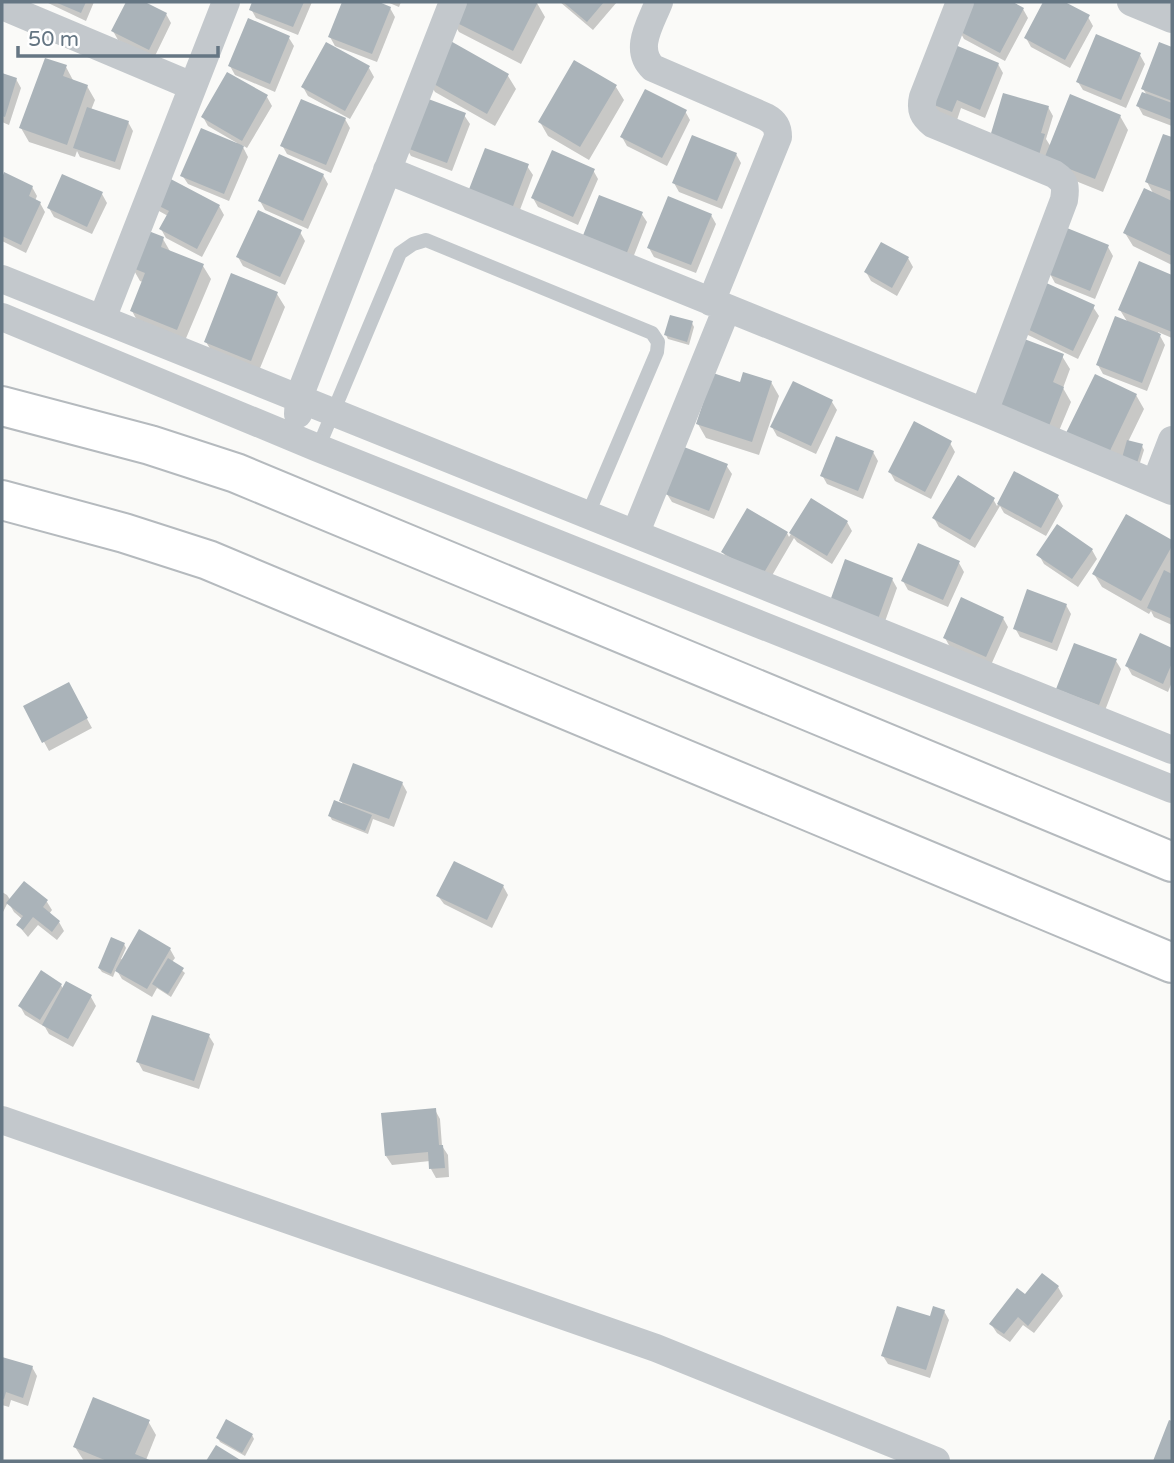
<svg xmlns="http://www.w3.org/2000/svg" width="1174" height="1463" viewBox="0 0 1174 1463" font-family="'Varela Round',sans-serif">
  <style>
    .shadow { fill: #0003 }
    .building { fill: #aab3b9 }
    .lines { fill: none; stroke-linecap: round; stroke-linejoin: round }
    .primary-casing { stroke: #b5babe; stroke-width: 42 }
    .service { stroke: #c3c8cc; stroke-width: 14 }
    .minor { stroke: #c3c8cc; stroke-width: 28 }
    .primary { stroke: #fff; stroke-width: 38 }
  </style>
  <rect width="100%" height="100%" fill="#fafaf8"/>
  <path class="shadow" d="M46,2H94L86,21Z
    M128,2H141L166,14L171,23L154,58L118,40L113,31Z
    M254,2H312L298,35L256,18L251,9Z
    M344,2H374L390,8L395,17L377,62L335,46L330,37Z
    M387,2H401L399,7Z
    M459,2L537,3L545,17L521,64L459,32L451,19Z
    M560,2H617L593,30Z
    M974,2H1009L1023,9L1028,18L1005,61L964,39L959,30Z
    M1045,2H1061L1088,17L1093,26L1070,68L1031,47L1026,38Z
    M289,38L294,46L275,92L235,75L230,66Z
    M1160,44L1172,48V126L1143,115L1138,106L1147,95L1143,89Z
    M1140,55L1145,64L1126,108L1083,90L1078,82Z
    M998,64L1003,73L985,118L961,108L957,120L932,110L926,101Z
    M66,67L74,82L87,86L95,100L91,110L128,122L133,131L120,170L80,157L77,151L75,157L29,142L21,128Z
    M369,68L374,77L350,119L308,96L303,87Z
    M2,75L16,79L21,88L9,125L2,122Z
    M508,76L516,89L495,126L435,92L427,79Z
    M616,87L624,100L589,160L548,136L540,122Z
    M267,97L272,106L247,148L242,145L248,157L229,201L188,184L182,175L237,143L208,126L203,117Z
    M1048,107L1053,116L1046,139L1051,147L1120,116L1128,130L1103,192L996,149Z
    M685,111L690,120L667,166L627,146L622,137Z
    M464,115L470,124L452,171L411,156L406,147Z
    M345,119L350,128L331,173L287,154L282,145Z
    M1164,136L1172,139V265L1133,246L1125,233L1154,195L1147,182Z
    M736,154L741,163L722,209L679,192L674,183Z
    M527,166L533,175L518,215L473,198Z
    M593,170L598,179L578,225L538,207L533,198Z
    M5,175L32,187L37,196L35,201L40,203L45,212L26,253L2,241V182Z
    M323,175L328,184L308,229L265,210L260,201Z
    M102,194L107,203L92,234L54,217L49,208Z
    M600,197L641,213L647,222L629,268Z
    M153,202L219,206L224,215L202,257L166,238L161,229L168,216L159,211Z
    M711,215L716,224L696,273L654,257L649,248Z
    M300,232L305,241L285,285L243,266L238,257Z
    M163,239L171,253L203,266L211,279L184,343L139,324L132,311L143,282L140,281L132,267Z
    M1108,247L1113,256L1095,299L1055,283L1050,274Z
    M908,258L913,267L897,296L871,281L866,272Z
    M1140,263L1172,276V338L1158,332L1165,345L1147,391L1103,374L1098,365L1128,323L1120,310Z
    M277,294L285,307L258,373L214,355L206,342Z
    M1093,307L1099,316L1078,359L1028,335L1023,326Z
    M692,323L694,327L689,345L668,339L666,335Z
    M1062,356L1070,369L1063,388L1071,402L1056,438L1003,417Z
    M771,382L779,396L759,455L706,438L698,424L741,384Z
    M1136,395L1144,409L1128,442L1142,446L1144,450L1139,466L1073,453Z
    M832,402L837,410L816,454L777,436L772,427Z
    M950,443L955,452L931,499L895,481L890,472Z
    M873,452L878,461L863,499L827,484L822,475Z
    M726,465L732,474L714,519L672,502L667,494Z
    M1015,474L1058,497L1063,506L1046,536L1004,513L1000,506L975,548L939,527L934,518L993,499L997,506Z
    M812,500L847,522L852,531L832,564L797,542L794,538L767,584L728,561L723,552L787,533L789,537Z
    M1127,517L1172,542V625L1154,617L1151,611L1149,614L1102,587L1094,574Z
    M1092,550L1097,559L1078,587L1044,564L1039,555Z
    M959,563L964,572L948,607L908,590L903,581Z
    M892,579L897,588L883,627L837,610Z
    M1066,605L1071,614L1057,651L1020,637L1015,628Z
    M1003,618L1008,627L991,665L950,647L945,638Z
    M1141,635L1172,650V682L1168,692L1132,675L1127,666Z
    M1116,661L1121,669L1104,713L1063,697Z
    M68,684L92,728L49,751L25,707Z
    M402,783L407,792L394,827L373,819L368,834L332,820L330,816L344,806L341,801Z
    M503,886L508,895L492,928L444,904L438,896Z
    M2,892L7,895L11,901L47,902L52,910L49,914L59,922L64,931L57,940L38,925L28,937L18,925L22,919L14,912L8,902L2,914Z
    M124,944L126,948L121,959L123,960L170,949L175,958L172,962L185,973L171,997L157,988L152,997L122,979L116,969L113,977L102,972L99,968Z
    M66,984L91,997L96,1006L73,1047L49,1034L45,1027L25,1015L20,1006L61,985L63,989Z
    M209,1036L214,1044L199,1089L143,1071L138,1062Z
    M435,1110L440,1119L442,1146L448,1155L449,1177L436,1178L431,1169L430,1161L392,1165L386,1156Z
    M1058,1287L1063,1296L1034,1333L1023,1325L1010,1342L997,1333L991,1324L1026,1297Z
    M944,1311L949,1320L930,1378L888,1364L883,1356Z
    M2,1358L32,1367L37,1376L28,1406L11,1400L9,1407L2,1405Z
    M148,1421L156,1435L146,1460L148,1461H84L75,1447Z
    M252,1435L254,1439L245,1456L220,1442L218,1438Z"/>
  <path class="building" d="M55,2H86L81,13Z
    M126,2H145L167,13L149,50L111,31Z
    M252,2H304L293,27L249,10Z
    M342,2H379L391,7L372,54L328,37Z
    M457,2H538L513,51L449,19Z
    M563,2H604L587,22Z
    M972,2H1013L1024,8L1000,53L957,30Z
    M1043,2H1065L1090,15L1065,60L1024,38Z
    M248,18L290,36L270,84L228,66Z
    M1096,34L1141,53L1121,100L1076,82Z
    M447,39L509,74L487,114L425,79Z
    M326,42L370,66L345,111L301,87Z
    M948,42L999,63L980,110L957,100L952,112L924,101Z
    M1159,42L1172,47V101L1141,89Z
    M45,58L67,65L63,76L88,85L67,145L19,128Z
    M574,60L617,85L580,147L538,122Z
    M227,72L268,95L242,141L201,117Z
    M2,73L17,78L5,117L2,116Z
    M645,89L687,110L662,158L620,137Z
    M1142,92L1172,103V120L1136,106Z
    M1003,93L1049,106L1041,133L1045,134L1039,155L989,140Z
    M1070,94L1121,115L1095,179L1044,159Z
    M423,97L466,113L447,163L404,147Z
    M301,99L346,118L326,165L280,146Z
    M87,107L129,121L115,162L73,148Z
    M201,128L244,146L224,194L180,176Z
    M1163,134L1172,137V192L1145,182Z
    M692,135L737,153L717,201L672,183Z
    M485,148L529,164L510,214L466,197Z
    M552,150L595,169L573,217L531,198Z
    M279,154L324,174L303,221L258,201Z
    M4,172L33,186L29,196L41,202L21,245L2,236V178Z
    M62,174L103,192L87,227L47,208Z
    M165,176L220,205L197,249L159,229L169,211L151,202Z
    M1144,188L1172,201V256L1123,233Z
    M599,195L643,212L624,260L580,243Z
    M668,196L712,214L691,265L647,248Z
    M258,210L302,230L280,277L236,257Z
    M1067,228L1109,245L1090,291L1048,274Z
    M146,230L164,237L161,247L204,264L177,330L130,311L145,273L130,267Z
    M881,242L909,257L892,288L864,272Z
    M1139,261L1172,275V332L1118,310Z
    M231,273L278,292L251,361L204,342Z
    M1042,281L1095,305L1073,351L1021,326Z
    M670,315L693,321L687,342L664,335Z
    M1115,316L1161,334L1142,383L1096,365Z
    M1019,337L1064,354L1053,382L1064,387L1049,426L993,404Z
    M743,372L772,381L752,442L696,424L713,373L740,382Z
    M1095,374L1137,394L1106,459L1063,439Z
    M793,381L833,400L811,446L770,427Z
    M914,421L952,441L925,492L888,472Z
    M836,436L874,451L858,491L820,476Z
    M1127,440L1143,444L1137,463L1122,458Z
    M684,447L728,464L709,511L665,494Z
    M1014,471L1059,495L1041,528L997,504Z
    M958,475L995,498L970,540L932,518Z
    M811,498L848,521L827,556L789,533Z
    M747,508L788,532L762,576L721,552Z
    M1126,514L1172,540V546L1141,601L1092,574Z
    M1057,524L1093,549L1072,579L1036,555Z
    M918,543L960,561L943,600L901,581Z
    M845,559L893,578L878,619L830,601Z
    M1164,570L1172,574V619L1147,608Z
    M1027,589L1067,604L1052,643L1013,629Z
    M961,597L1004,617L986,657L943,638Z
    M1140,633L1172,648V663L1163,684L1125,666Z
    M1074,643L1117,659L1099,705L1056,689Z
    M69,682L88,718L42,743L23,706Z
    M353,763L403,782L389,819L339,801Z
    M334,800L372,815L365,831L328,816Z
    M454,861L504,885L487,920L436,896Z
    M24,881L48,900L43,907L60,921L52,932L33,917L23,930L16,925L23,916L6,903Z
    M139,929L171,948L147,989L115,971Z
    M111,937L125,943L111,974L98,968Z
    M168,958L184,968L168,994L152,984Z
    M41,970L62,984L40,1020L18,1006Z
    M66,981L92,995L68,1039L42,1025Z
    M152,1015L210,1034L194,1081L136,1062Z
    M436,1108L439,1145H443L445,1168L429,1169L428,1152L385,1156L381,1113Z
    M1042,1273L1059,1286L1028,1326L1018,1317L1004,1334L989,1324L1017,1288L1025,1294Z
    M897,1306L930,1316L933,1306L945,1310L926,1370L881,1356Z
    M2,1357L33,1366L23,1398L6,1392L4,1399L2,1398Z
    M93,1397L150,1420L135,1454L152,1461H107L73,1447Z
    M226,1419L253,1434L242,1453L216,1438Z
    M1169,1420L1172,1421V1461H1153Z
    M216,1445L242,1461H206Z"/>
  <g class="lines">
    <g class="primary-casing">
      <path id="primary" d="M2,406L150,445L236,473L1172,862
        M2,500L124,533L208,560L1172,963"/>
    </g>
    <path class="service" d="M318,448L400,253L413,244L426,240L652,333L658,342L657,352L588,514"/>
    <path class="minor" d="M659,2C651,23 633,49 653,68L766,117C775,122 778,127 778,137L711,302
      M960,2L923,97C920,110 923,116 933,124L1054,174C1066,182 1066,187 1064,200L984,412
      M1131,2L1172,19
      M2,6L192,86
      M387,170L984,412L1172,491
      M2,279L1172,750
      M2,317L318,448L1172,789
      M102,319L226,2
      M298,414L299,397L453,2
      M1155,484L1172,440
      M636,532L727,308
      M2,1120L656,1348L936,1461"/>
    <use href="#primary" class="primary"/>
  </g>
  <rect width="1174" height="1463" fill="none" stroke="#657683" stroke-width="7"/>
  <path d="M18 46v10h200v-10" fill="none" stroke="#657683" stroke-width="3.5"/>
  <text x="28" y="46" font-size="21" fill="#657683" stroke="#ffffff" stroke-width="5" paint-order="stroke">50 m</text>
</svg>
